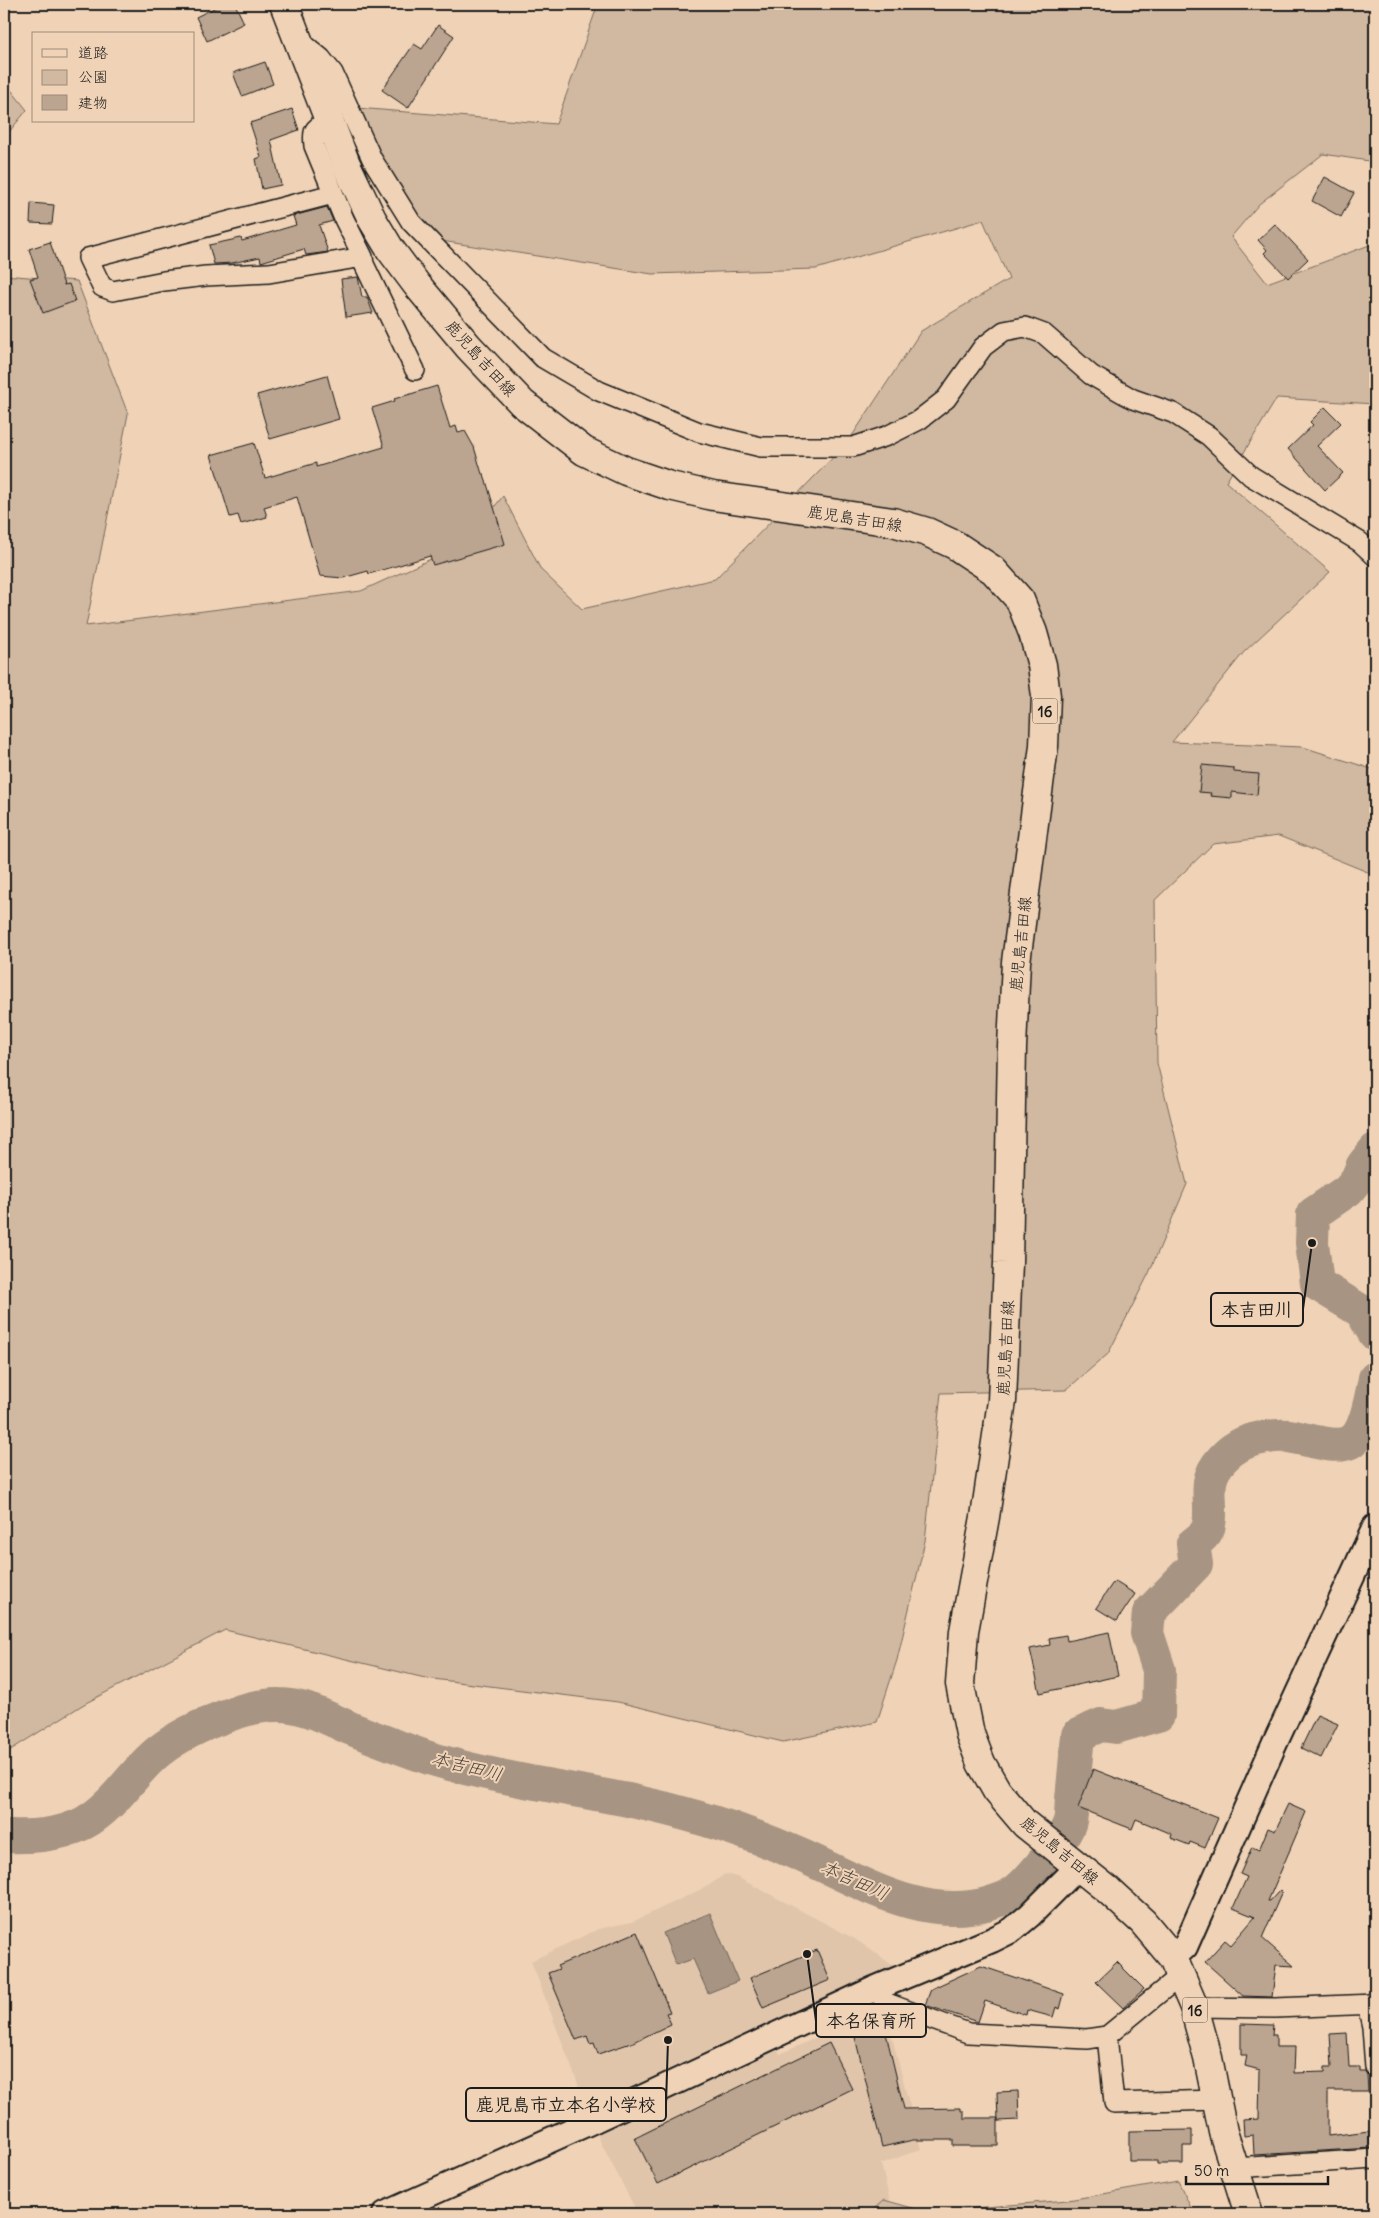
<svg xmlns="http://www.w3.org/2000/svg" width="1379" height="2218" viewBox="0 0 1379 2218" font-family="Delius,'Klee One',sans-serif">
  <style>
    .built { fill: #e0c5ab }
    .green { fill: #d1b8a0; stroke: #766a5e }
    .water { fill: #a79482; stroke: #6f6459 }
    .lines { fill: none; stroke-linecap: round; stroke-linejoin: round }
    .river { stroke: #a79482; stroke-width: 34 }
    .building { fill: #bca590; stroke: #1c1c1c }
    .minor-casing { stroke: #1c1c1c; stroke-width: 22 }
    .tertiary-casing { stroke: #1c1c1c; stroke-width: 28 }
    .primary-casing { stroke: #1c1c1c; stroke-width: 31 }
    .minor { stroke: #f0d3b6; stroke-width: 19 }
    .tertiary { stroke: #f0d3b6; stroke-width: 24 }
    .primary { stroke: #f0d3b6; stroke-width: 28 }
    .labels { text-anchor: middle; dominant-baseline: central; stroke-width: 4; stroke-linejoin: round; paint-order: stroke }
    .shield { fill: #f0d3b6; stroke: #5c534a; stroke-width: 1 }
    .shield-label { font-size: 15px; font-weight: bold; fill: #1c1c1c }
    .street-label { font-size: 16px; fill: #1c1c1c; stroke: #f0d3b6 }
    .water-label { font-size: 18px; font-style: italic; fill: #46403b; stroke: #f0d3b6 }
    .leader { fill: none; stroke: #1c1c1c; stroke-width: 2 }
    .callout-dot { fill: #1c1c1c; stroke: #f0d3b6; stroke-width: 2 }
    .callout { fill: #f0d3b6; stroke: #1c1c1c; stroke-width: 2 }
    .callout-label { font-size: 18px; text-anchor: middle; font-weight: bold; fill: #1c1c1c }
  </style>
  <rect width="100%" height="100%" fill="#f0d3b6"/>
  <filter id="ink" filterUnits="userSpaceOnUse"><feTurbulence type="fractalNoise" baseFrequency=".02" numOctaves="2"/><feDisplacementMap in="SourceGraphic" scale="10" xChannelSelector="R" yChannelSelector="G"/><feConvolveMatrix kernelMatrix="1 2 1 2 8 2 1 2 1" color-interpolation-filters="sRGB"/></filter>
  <g filter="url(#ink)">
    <path class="built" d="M725,1874L737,1877L855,1939L898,1969L768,2027L780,2054L873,2012L887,2018L921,2149L881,2164L893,2214H638L599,2139L531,1961L598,1929L632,1922L708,1886Z"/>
    <path class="green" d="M598,4H1375V162L1323,154L1259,204L1231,237L1267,283L1375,243V404L1277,398L1226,482L1330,572L1244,652L1172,742L1303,747L1375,770V875L1279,836L1213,844L1155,900L1157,1063L1187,1184L1149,1273L1108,1354L1066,1390L941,1393L925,1541L897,1660L877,1722L783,1742L618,1702L425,1678L225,1630L84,1704L4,1754V275L77,281L128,414L86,626L361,591L466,543L503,496L541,570L582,609L715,579L848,442L921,331L1009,279L983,220L816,269L652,274L422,238L357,108L556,124Z
      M4,81L27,110L4,138Z
      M1178,2181L1194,2214H868L884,2200L927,2212L1068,2200Z"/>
    <path class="water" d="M710,1913L738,1981L708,1993L693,1959L676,1965L663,1933Z"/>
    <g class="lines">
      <path class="river" d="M1375,1150L1363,1165L1357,1179L1348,1190L1313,1214L1312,1243L1317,1284L1361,1311L1375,1334
        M4,1836C32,1837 59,1836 84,1823C111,1808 127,1782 148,1761C174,1734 241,1704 280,1705C305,1705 329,1719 352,1729C377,1739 403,1749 429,1758C494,1778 562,1787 628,1800C685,1812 744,1830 798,1854C858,1880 922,1923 990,1903C997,1901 1008,1897 1013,1893C1027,1884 1064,1839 1069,1824C1072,1817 1071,1806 1072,1799C1074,1778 1076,1756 1078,1735L1101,1725L1116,1727L1158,1715L1159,1670L1147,1633L1149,1613L1196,1564L1193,1544C1200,1539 1208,1533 1209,1524C1212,1511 1208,1496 1210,1482C1213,1465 1229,1450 1244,1443C1256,1438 1275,1435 1288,1436C1305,1438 1337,1451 1352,1441C1366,1431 1372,1394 1375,1378"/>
    </g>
    <path class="building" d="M222,4H235L244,23L207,41L196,17Z
      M438,25L454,36L408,108L382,90L414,44L422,49Z
      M265,62L273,84L242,96L233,73Z
      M292,109L299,130L271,140L281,185L262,189L256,159L261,157L250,123Z
      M1325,177L1354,193L1341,217L1312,201Z
      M31,203L54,205L52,224L30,223Z
      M327,207L333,221L319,225L328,252L306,255L304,249L261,262L260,257L232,263L214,264L209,245L241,238L242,241L296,225L293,216Z
      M1275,224L1308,259L1288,278L1264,253L1267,250L1258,240Z
      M50,242L64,285L69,284L75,301L43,313L30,279L38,277L29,249Z
      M358,277L362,297H367L373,313L346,317L341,279Z
      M327,375L339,419L270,439L257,395Z
      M437,386L450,428L456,426L458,433L465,431L474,447L482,474H484L505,544L433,565L430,556L369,574L368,571L343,578L320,576L297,497L264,507L267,517L241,524L238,515L230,517L211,455L254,443L265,478L316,463V467L384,447L372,408L395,401L394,399Z
      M1325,407L1341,423L1317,446L1343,473L1325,490L1288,449L1313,425L1310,422Z
      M1202,765L1234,768V772L1259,774L1257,795L1232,792V798L1210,796L1211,793L1199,792Z
      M1114,1581L1135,1594L1117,1621L1096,1608Z
      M1109,1632L1118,1676L1040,1693L1030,1649L1050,1645L1049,1638L1066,1635L1067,1641Z
      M1317,1715L1338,1724L1321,1758L1301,1748Z
      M1093,1769L1218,1818L1205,1848L1190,1842L1189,1845L1171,1838L1172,1834L1136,1819L1132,1829L1078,1808Z
      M1288,1804L1306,1812L1268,1901H1270L1280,1890L1282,1892L1262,1938L1294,1966L1276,1965L1272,1997L1243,1996L1205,1962L1225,1940L1231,1945L1255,1917L1233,1908L1247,1877L1240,1874L1252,1847L1259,1850L1268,1828L1275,1831Z
      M637,1932L670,2012L666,2013L671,2024L634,2042L598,2054L594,2043L590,2044L587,2036L576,2040L548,1973L559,1969L557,1966Z
      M817,1950L830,1980L763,2008L750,1978Z
      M1117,1962L1144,1989L1123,2008L1096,1982Z
      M981,1966L1064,1994L1060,2009L1056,2007L1053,2017L1027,2010L1026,2015L985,2001L978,2022L925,2005L931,1989Z
      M1241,2024L1273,2025L1272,2035H1276V2047H1295L1294,2073L1325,2072V2067H1332L1330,2034L1347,2033L1349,2067H1360V2072H1365L1367,2076L1368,2091H1328V2136L1369,2131L1371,2148L1254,2155L1253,2135L1244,2136L1243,2120L1259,2119L1260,2070L1245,2066L1247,2055H1241Z
      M884,2025L904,2109L961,2108V2111H964V2118H998V2146H953V2140H913L882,2147L854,2033Z
      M829,2043L852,2089L658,2184L635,2138Z
      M1018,2091L1019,2120L998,2121L997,2092Z
      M1192,2130V2146H1183V2164H1157V2161H1129V2131Z"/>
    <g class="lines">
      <g class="minor-casing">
        <path id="minor" d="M299,40L321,58L333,73L372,159L411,222L543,358L599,391L699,432L761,447H853L887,436L919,420L946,399L983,347L1004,331L1025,327L1044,334L1091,375L1133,399L1173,413L1209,436L1251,476L1360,542L1375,556
          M328,120C314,129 312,129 314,146L344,219L363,257L269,273L206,276L164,281L113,291L102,287L88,258L333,194
          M363,257L364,264L415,370
          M874,1989L887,2003L968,2033L1087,2039L1107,2036L1180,1976
          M1367,2004L1372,2027L1375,2068
          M1194,2007L1275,2008L1375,2004
          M1107,2036L1114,2103L1217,2100
          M1234,2168L1375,2159"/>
      </g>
      <g class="tertiary-casing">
        <path id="tertiary" d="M1173,1958L1185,1947L1274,1745L1375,1527
          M385,2214L588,2123L874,1989L992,1940L1012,1930L1030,1915L1078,1867"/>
      </g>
      <g class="primary-casing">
        <path id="primary" d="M284,4L346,164L372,219L390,249L417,285L468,346L522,403L584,451L626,471L670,486L713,496L893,522L927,532L955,545L993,570L1020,600L1033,633L1042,665L1046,696L1044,746L1016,962L1012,1047L1008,1263L1002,1401L985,1517L964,1631L960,1684L970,1734L981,1763L997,1791L1025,1824L1108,1890L1143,1922L1173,1958L1194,2007L1208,2058L1223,2132L1249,2214"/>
      </g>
      <use href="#minor" class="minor"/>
      <use href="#tertiary" class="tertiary"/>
      <use href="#primary" class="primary"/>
    </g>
  </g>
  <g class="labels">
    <g class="shield">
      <rect x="1032.5" y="698.5" width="25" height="25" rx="4"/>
      <rect x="1182.5" y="1997.5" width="25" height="25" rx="4"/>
    </g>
    <g class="shield-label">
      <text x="1045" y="711">16</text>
      <text x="1195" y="2010">16</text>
    </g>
    <g class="street-label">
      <text transform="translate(481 358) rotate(48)">鹿児島吉田線</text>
      <text transform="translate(855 518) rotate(9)">鹿児島吉田線</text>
      <text transform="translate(1020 944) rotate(-84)">鹿児島吉田線</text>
      <text transform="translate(1005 1348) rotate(-87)">鹿児島吉田線</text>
      <text transform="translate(1060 1850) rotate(40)">鹿児島吉田線</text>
    </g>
    <g class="water-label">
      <text transform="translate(467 1766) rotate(14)">本吉田川</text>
      <text transform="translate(855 1880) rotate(24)">本吉田川</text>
    </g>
  </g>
  <path class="leader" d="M1312 1243L1303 1309M807 1954L816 2021M668 2040L666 2104"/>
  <g class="callout-dot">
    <circle cx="1312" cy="1243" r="5"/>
    <circle cx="807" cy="1954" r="5"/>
    <circle cx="668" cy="2040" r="5"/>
  </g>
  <g class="callout">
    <rect x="1211" y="1293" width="92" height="33" rx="5"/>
    <rect x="816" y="2004" width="110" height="33" rx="5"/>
    <rect x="466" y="2088" width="200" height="33" rx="5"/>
  </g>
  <g class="callout-label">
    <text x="1257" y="1316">本吉田川</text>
    <text x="871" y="2027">本名保育所</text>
    <text x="566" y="2111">鹿児島市立本名小学校</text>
  </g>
  <rect width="1379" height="2218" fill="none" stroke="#f0d3b6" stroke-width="20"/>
  <rect x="10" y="10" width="1359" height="2198" fill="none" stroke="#1c1c1c" stroke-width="2" filter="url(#ink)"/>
  <rect x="32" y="32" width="162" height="90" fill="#f0d3b6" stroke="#9b8a78"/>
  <rect x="42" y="49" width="25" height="8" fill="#f0d3b6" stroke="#9b8a78"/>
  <text x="78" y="58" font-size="15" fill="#1c1c1c">道路</text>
  <rect x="42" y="70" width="25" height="15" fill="#d1b8a0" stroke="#9b8a78"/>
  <text x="78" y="82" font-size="15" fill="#1c1c1c">公園</text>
  <rect x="42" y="95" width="25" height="15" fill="#bca590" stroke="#9b8a78"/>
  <text x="78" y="108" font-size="15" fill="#1c1c1c">建物</text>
  <path d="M1186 2176v8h142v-8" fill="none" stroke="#1c1c1c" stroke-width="2.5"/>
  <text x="1194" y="2176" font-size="15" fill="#1c1c1c" stroke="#f0d3b6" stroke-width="4" paint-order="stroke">50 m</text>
</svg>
